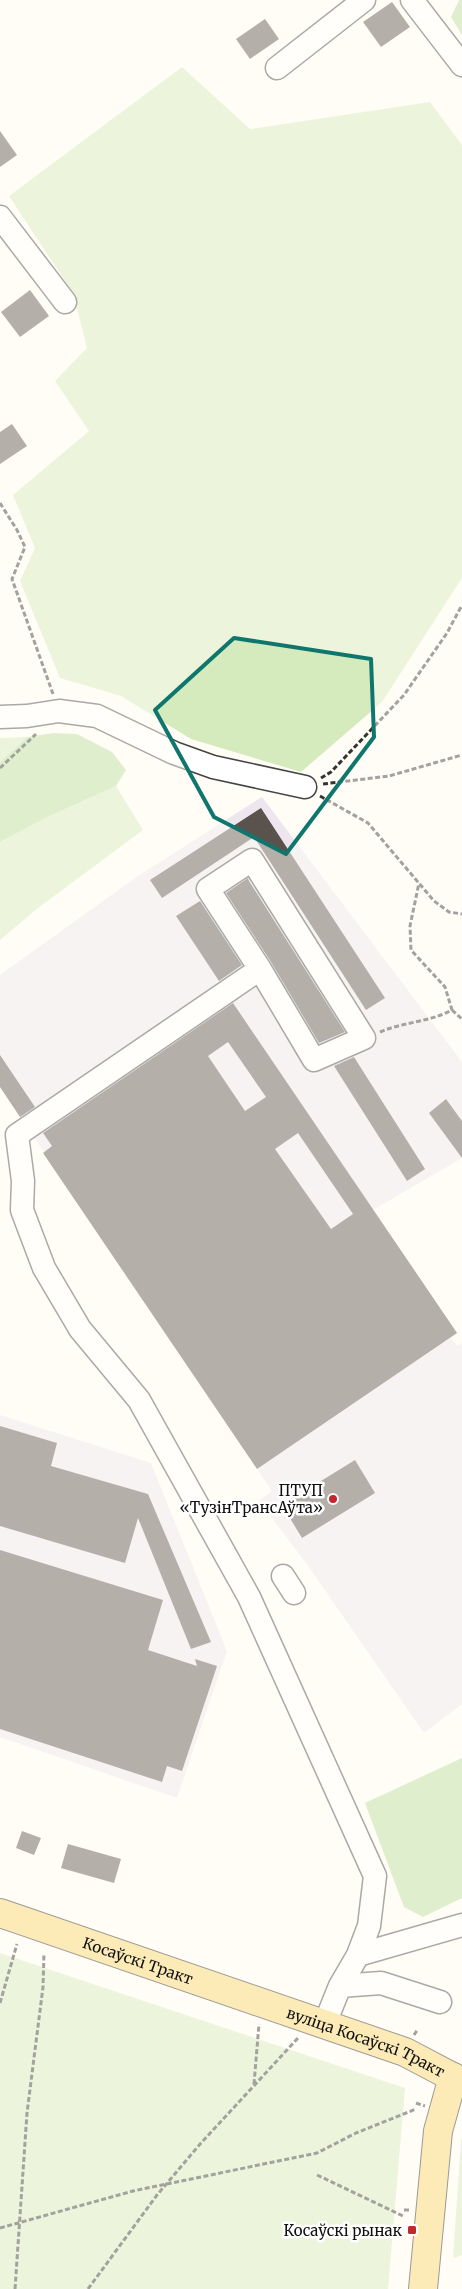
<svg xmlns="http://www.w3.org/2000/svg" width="462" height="2289" viewBox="0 0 462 2289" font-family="Merriweather,serif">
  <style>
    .industrial { fill: #eee6ef }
    .green { fill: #d5ebbd }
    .forest { fill: #b9dc9c }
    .building { fill: #5a524d; fill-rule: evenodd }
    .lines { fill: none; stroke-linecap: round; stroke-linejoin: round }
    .minor-casing { stroke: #444; stroke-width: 25 }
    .major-casing { stroke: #222; stroke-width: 30 }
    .path { stroke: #333; stroke-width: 3; stroke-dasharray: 5 2.5; stroke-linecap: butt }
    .minor { stroke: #fff; stroke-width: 22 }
    .major { stroke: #f9d66b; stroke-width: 28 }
    .marked { fill: none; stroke: #0f766e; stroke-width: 4; stroke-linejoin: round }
    .poi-dot { fill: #c4262e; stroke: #fff; stroke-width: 2 }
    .labels { text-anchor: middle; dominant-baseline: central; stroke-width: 5; stroke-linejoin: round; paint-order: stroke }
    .poi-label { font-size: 15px; fill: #111; stroke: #fff; text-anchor: end }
    .street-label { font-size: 15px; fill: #111; stroke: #fff }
  </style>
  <rect width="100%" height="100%" fill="#fffdf5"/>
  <path class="industrial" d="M262,797L462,1062V1158L373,1210L457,1333L451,1337L457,1346L462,1343V1704L424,1733L306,1563L259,1501L272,1491L0,1087V975L135,878Z
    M0,1415L151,1463L227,1651L177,1798L0,1737Z"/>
  <path class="green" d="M182,67L250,129L430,102L462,145V578L382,702L301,772L191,739L121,696L60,678L20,581L35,548L13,495L89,431L55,381L87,348L73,293L9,196Z
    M27,737L0,762V738Z
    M116,786L143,830L38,908L0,940V842L50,816Z
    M0,1953L405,2088L388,2289H0Z
    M462,2139V2255L453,2258L461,2140Z"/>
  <path class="forest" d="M459,0H462V35L451,17Z
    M53,733L77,734L112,752L126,770L116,786L50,816L0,842V762L27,737Z
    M462,1758V1898L423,1917L404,1907L365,1803Z"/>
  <path class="building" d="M392,2L410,27L381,47L363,22Z
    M265,19L279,39L250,59L236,39Z
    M0,131L17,155L0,167Z
    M30,290L49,316L20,337L1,312Z
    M12,424L27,446L0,464V432Z
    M261,808L385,998L366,1010L254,837L162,898L150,880Z
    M248,878L249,881L345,1032L319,1043L271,962L226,893Z
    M200,901L242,965L219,981L176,916Z
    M233,1003L457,1333L257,1469L43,1153L52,1146L43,1133ZM228,1042L266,1097L245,1111L208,1056ZM298,1133L353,1214L331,1229L275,1149Z
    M0,1055L35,1107L20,1117L0,1087Z
    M354,1057L425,1169L407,1181L334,1066Z
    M446,1099L462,1121V1158L429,1113Z
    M0,1426L57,1443L51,1466L148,1494L211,1642L191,1649L138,1518L125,1563L0,1526Z
    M355,1460L375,1493L302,1538L282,1505Z
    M0,1550L163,1600L148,1650L197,1666L195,1659L217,1666L182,1771L167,1766L162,1782L0,1729Z
    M22,1831L41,1838L34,1855L16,1848Z
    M68,1844L121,1859L114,1883L61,1868Z"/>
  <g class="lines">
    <g class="minor-casing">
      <path id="minor" d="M412,0L462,65
        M277,68L364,0
        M0,217L65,302
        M0,717L27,716L59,711L97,716L174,753L213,767L305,787
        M260,969L314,1060L364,1038L252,860L208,889L260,969L17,1135L23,1181L22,1210L44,1268L80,1329L139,1400L249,1597L375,1876L369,1926L358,1955
        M283,1576L294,1593
        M340,1986L381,1983L440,2002
        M325,2023L340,1986L358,1955L462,1925"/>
    </g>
    <g class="major-casing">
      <g id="major">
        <path id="s1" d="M0,1913L405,2052L462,2082"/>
        <path d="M423,2289L438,2131L453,2077"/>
      </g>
    </g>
    <path class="path" d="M0,503L17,530L25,547L12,579L53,694
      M0,768L36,734
      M321,778L331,772L404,695L447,633L462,605
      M323,784L389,776L462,755
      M320,796L368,823L434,901L449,912L462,914
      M452,1010L462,1019
      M380,1032C403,1022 430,1022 452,1010L445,987L411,950L410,926L419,883
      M0,2003L17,1944
      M414,2035L418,2029
      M254,2084L259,2024
      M416,2103L425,2106
      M317,2175L403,2216
      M404,2210H411
      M0,2228L133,2191L317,2153L356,2133L416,2109
      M15,2289L27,2113L43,1987L44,1953
      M88,2289L157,2195L201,2143L298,2038"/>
    <use href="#minor" class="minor"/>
    <use href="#major" class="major"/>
  </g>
  <path d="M0 0H462V2289H0ZM234,638L371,659L374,737L286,854L214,817L155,710Z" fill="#fffdf5" fill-opacity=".55" fill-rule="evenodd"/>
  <path class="marked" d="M234,638L371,659L374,737L286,854L214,817L155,710Z"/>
  <g class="poi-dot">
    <circle cx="333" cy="1499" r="5"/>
    <rect x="407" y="2225" width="10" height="10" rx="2.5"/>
  </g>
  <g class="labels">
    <g class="poi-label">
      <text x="323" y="1490">ПТУП<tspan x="323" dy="17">«ТузінТрансАўта»</tspan></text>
      <text x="402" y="2230">Косаўскі рынак</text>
    </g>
    <g class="street-label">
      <text stroke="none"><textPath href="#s1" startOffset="146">Косаўскі Тракт</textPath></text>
      <text stroke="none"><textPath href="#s1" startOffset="388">вуліца Косаўскі Тракт</textPath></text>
    </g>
  </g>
</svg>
